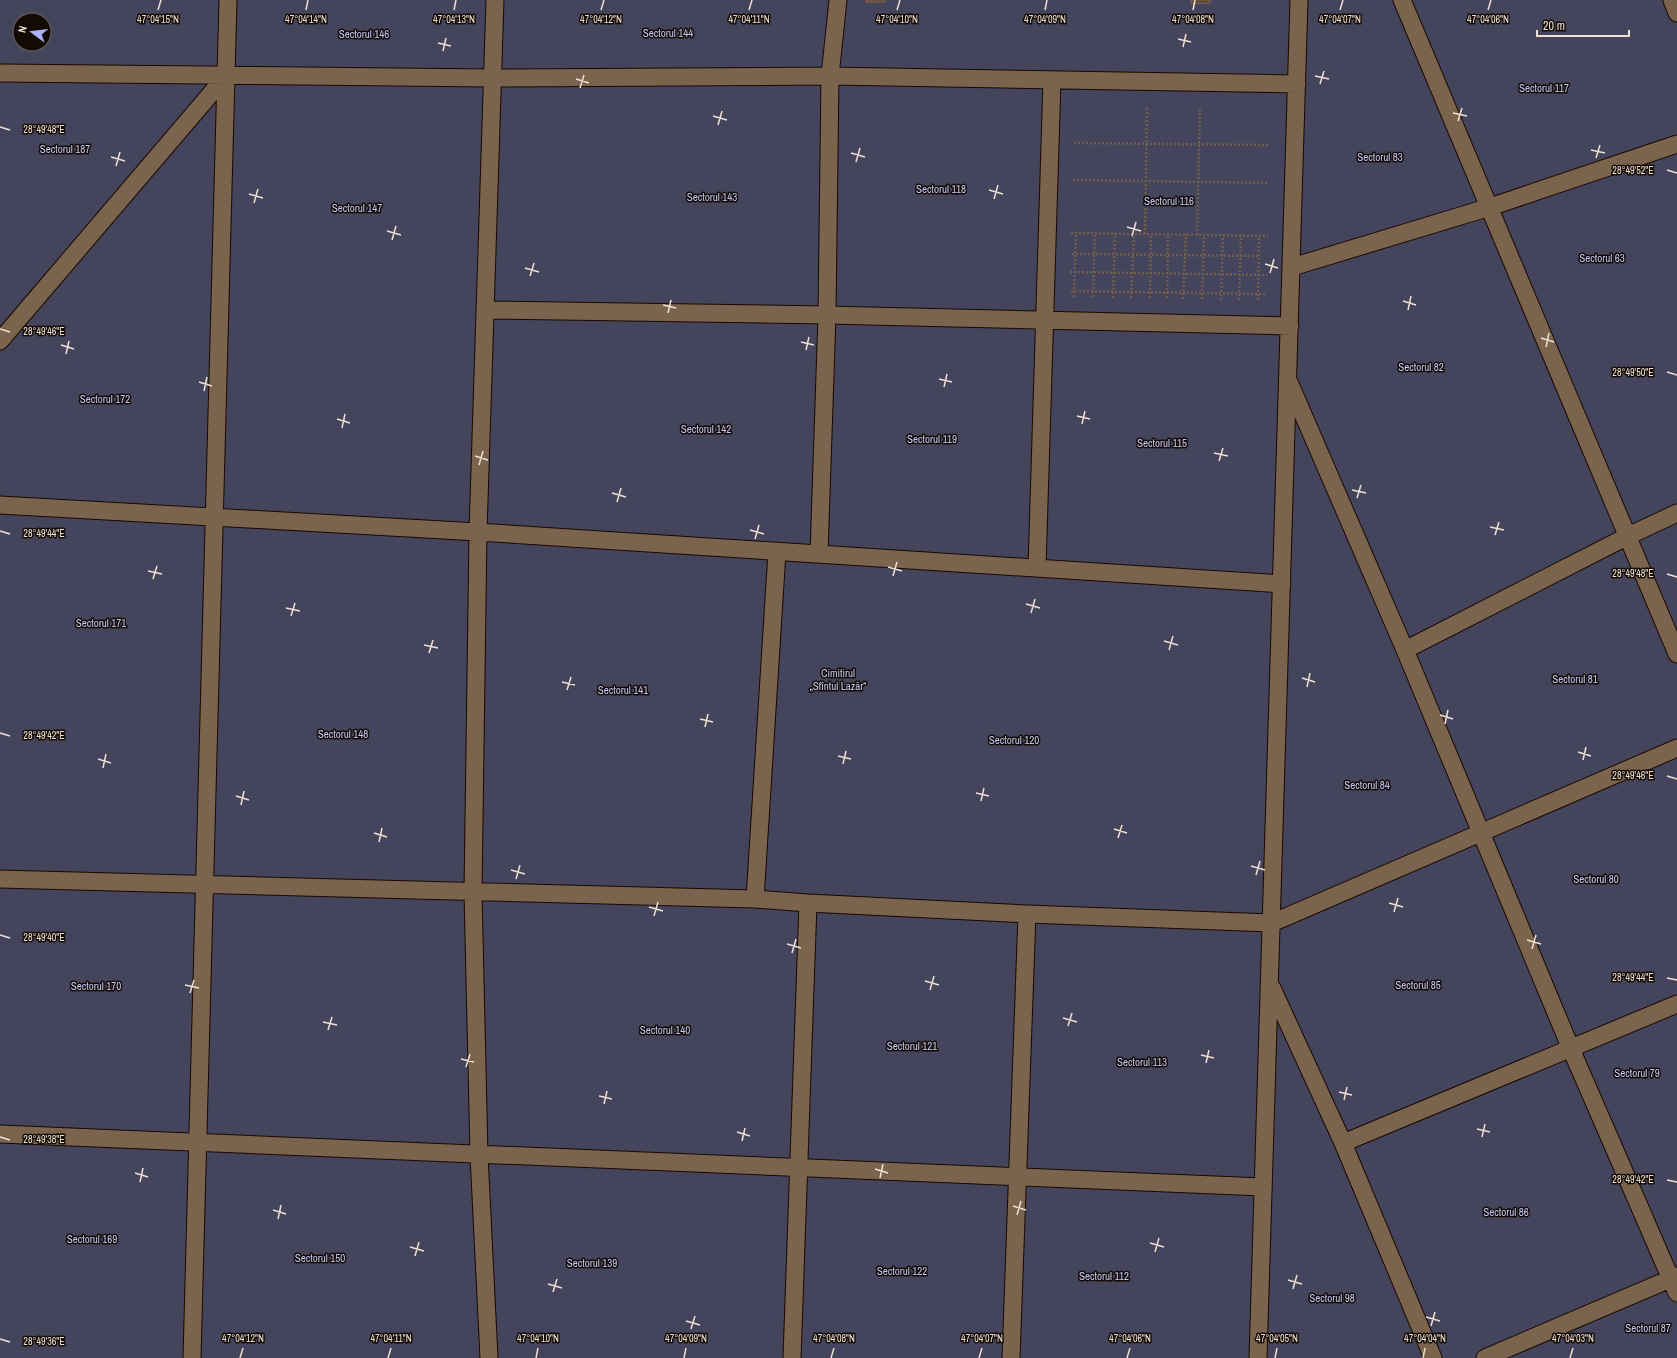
<svg xmlns="http://www.w3.org/2000/svg" width="1677" height="1358" viewBox="0 0 1677 1358" font-family="'Archivo Narrow',sans-serif">
  <style>
    .green { fill: #44455c; fill-rule: evenodd }
    .building { fill: #56412a; stroke: #846d55 }
    .lines { fill: none; stroke-linecap: round; stroke-linejoin: round }
    .lane-casing { stroke: #190800; stroke-width: 19 }
    .path { stroke: #705e4b; stroke-width: 2.5; stroke-dasharray: 2 2; stroke-linecap: butt }
    .lane { stroke: #7b644d; stroke-width: 17 }
    .ticks { fill: none; stroke: #eee1d4; stroke-width: 1.5 }
    .labels { text-anchor: middle; dominant-baseline: central; stroke-width: 3; stroke-linejoin: round; paint-order: stroke }
    .park-label { font-size: 11px; fill: #c4c7f9; stroke: #130b03 }
    .ticks-label { font-size: 10px; text-anchor: middle; fill: #eee1d4; stroke: #130b03; stroke-width: 3; stroke-linejoin: round; paint-order: stroke }
  </style>
  <rect width="100%" height="100%" fill="#321e08"/>
  <path class="green" d="M0,0H1677V1358H0ZM20,20H44V44H20Z"/>
  <path class="building" d="M866,0H885V2H866Z
    M1191,0H1210V3H1191Z"/>
  <g class="lines">
    <g class="lane-casing">
      <path id="lane" d="M1402,0L1677,654
        M1672,0L1677,13
        M0,73L492,78L830,76L1297,84
        M1292,267L1490,207L1677,144
        M487,310L827,315L1290,326
        M0,341L226,76
        M1289,382L1405,650L1571,1049L1677,1293
        M0,505L478,532L1282,584
        M819,554L827,315L830,76L838,0
        M1037,568L1052,80
        M1405,650L1628,536L1677,513
        M0,879L755,899L808,903L1027,914L1272,923L1677,748
        M755,899L777,552
        M1272,988L1343,1143L1433,1358
        M0,1134L1263,1187
        M1343,1143L1677,1004
        M192,1358L228,0
        M489,1358L479,1155L473,892L478,532L495,0
        M792,1358L808,903
        M1011,1358L1027,914
        M1258,1358L1299,0
        M1485,1358L1677,1276"/>
    </g>
    <path class="path" d="M1074,143L1269,145
      M1073,180L1268,183
      M1071,233L1268,236
      M1145,234L1147,106
      M1197,235L1200,107
      M1072,254L1259,256
      M1070,272L1267,275
      M1071,291L1266,294
      M1074,297L1076,233
      M1093,297L1095,233
      M1113,298L1115,233
      M1131,298L1134,234
      M1150,298L1151,234
      M1167,298L1168,234
      M1183,299L1186,234
      M1202,299L1204,235
      M1221,300L1223,235
      M1239,300L1241,235
      M1258,300L1259,236"/>
    <use href="#lane" class="lane"/>
  </g>
  <path class="ticks" d="M158,10L161,0M306,10L308,0M454,10L456,0M601,10L604,0M749,10L752,0M897,10L900,0M1045,10L1047,0M1193,10L1195,0M1340,10L1343,0M1488,10L1491,0M1178,39L1191,42M438,43L451,46M1183,47L1186,34M443,51L446,38M1315,76L1329,79M576,79L589,83M1320,84L1324,71M580,88L584,75M1453,113L1467,116M713,116L727,120M1458,121L1462,108M718,125L722,111M0,127L10,130M1591,150L1605,153M851,153L865,157M111,157L125,161M1596,158L1600,145M856,162L860,148M116,166L120,152M1667,170L1677,173M989,190L1003,194M249,194L263,198M994,199L998,185M254,203L258,189M1127,227L1141,231M387,231L401,235M1132,236L1136,222M392,240L396,226M1265,264L1278,268M525,268L539,272M1270,273L1274,259M530,276L534,263M1403,301L1416,305M663,305L676,308M1408,310L1411,296M668,313L671,300M0,329L10,332M1541,338L1554,342M801,342L814,345M61,345L74,349M1546,347L1549,333M806,350L809,337M66,354L69,341M1667,372L1677,375M939,379L952,382M199,382L212,386M944,387L947,374M204,391L207,377M1077,416L1090,419M337,419L350,423M1082,424L1085,411M342,428L345,414M1214,453L1228,456M475,456L488,460M1219,461L1223,448M479,465L483,451M1352,490L1366,493M612,493L626,497M1357,498L1361,485M617,502L621,488M1490,527L1504,530M750,530L764,534M0,531L10,534M1495,535L1499,522M755,539L759,525M888,567L902,571M148,571L162,574M1667,574L1677,577M893,576L897,562M153,579L157,566M1026,604L1040,608M286,608L300,611M1031,613L1035,599M291,616L295,603M1164,641L1178,645M424,645L438,648M1169,650L1173,636M429,653L433,640M1302,678L1315,682M562,682L575,685M1307,687L1310,673M567,690L571,677M1440,715L1453,719M700,719L713,722M1445,724L1448,710M705,727L708,714M0,733L10,736M1578,752L1591,756M838,756L851,759M98,759L111,763M1583,760L1586,747M843,764L846,751M103,768L106,754M1667,776L1677,779M976,793L989,796M236,796L249,800M981,801L984,788M241,805L244,791M1114,829L1127,833M374,833L387,837M1118,838L1122,825M379,842L382,828M1251,866L1265,870M511,870L525,874M1256,875L1260,861M516,879L520,865M1389,903L1403,907M649,907L663,911M1394,912L1398,898M654,916L658,902M0,935L10,938M1527,940L1541,944M787,944L801,948M1532,949L1536,935M792,953L796,939M1667,978L1677,980M925,981L939,985M185,985L199,988M930,990L934,976M190,993L194,980M1063,1018L1077,1022M323,1022L337,1025M1068,1026L1072,1013M328,1030L332,1017M1201,1055L1214,1058M461,1059L474,1062M1206,1063L1209,1050M466,1067L470,1054M1339,1092L1352,1095M599,1096L612,1099M1344,1100L1347,1087M604,1104L607,1091M1477,1129L1490,1132M737,1132L750,1136M0,1137L10,1140M1482,1137L1485,1124M742,1141L745,1128M875,1169L888,1173M135,1173L148,1177M880,1178L883,1164M1667,1180L1677,1182M140,1182L143,1168M1013,1206L1026,1210M273,1210L286,1214M1017,1215L1021,1201M278,1219L281,1205M1150,1243L1164,1247M410,1247L424,1251M1155,1252L1159,1238M415,1256L419,1242M1288,1280L1302,1284M548,1284L562,1288M1293,1289L1297,1275M553,1292L557,1279M1426,1317L1440,1321M686,1321L700,1325M1431,1326L1435,1312M691,1329L695,1316M0,1339L10,1342M240,1358L243,1348M388,1358L391,1348M536,1358L538,1348M684,1358L686,1348M831,1358L834,1348M979,1358L982,1348M1127,1358L1130,1348M1275,1358L1277,1348M1423,1358L1425,1348M1570,1358L1573,1348"/>
  <g class="labels">
    <g class="park-label">
      <text x="668" y="33">Sectorul 144</text>
      <text x="364" y="34">Sectorul 146</text>
      <text x="1544" y="88">Sectorul 117</text>
      <text x="65" y="149">Sectorul 187</text>
      <text x="1380" y="157">Sectorul 83</text>
      <text x="941" y="189">Sectorul 118</text>
      <text x="712" y="197">Sectorul 143</text>
      <text x="1169" y="201">Sectorul 116</text>
      <text x="357" y="208">Sectorul 147</text>
      <text x="1602" y="258">Sectorul 63</text>
      <text x="1421" y="367">Sectorul 82</text>
      <text x="105" y="399">Sectorul 172</text>
      <text x="706" y="429">Sectorul 142</text>
      <text x="932" y="439">Sectorul 119</text>
      <text x="1162" y="443">Sectorul 115</text>
      <text x="101" y="623">Sectorul 171</text>
      <text x="838" y="673">Cimitirul<tspan x="838" dy="13">„Sfîntul Lazăr“</tspan></text>
      <text x="1575" y="679">Sectorul 81</text>
      <text x="623" y="690">Sectorul 141</text>
      <text x="343" y="734">Sectorul 148</text>
      <text x="1014" y="740">Sectorul 120</text>
      <text x="1367" y="785">Sectorul 84</text>
      <text x="1596" y="879">Sectorul 80</text>
      <text x="1418" y="985">Sectorul 85</text>
      <text x="96" y="986">Sectorul 170</text>
      <text x="665" y="1030">Sectorul 140</text>
      <text x="912" y="1046">Sectorul 121</text>
      <text x="1142" y="1062">Sectorul 113</text>
      <text x="1637" y="1073">Sectorul 79</text>
      <text x="1506" y="1212">Sectorul 86</text>
      <text x="92" y="1239">Sectorul 169</text>
      <text x="320" y="1258">Sectorul 150</text>
      <text x="592" y="1263">Sectorul 139</text>
      <text x="902" y="1271">Sectorul 122</text>
      <text x="1104" y="1276">Sectorul 112</text>
      <text x="1332" y="1298">Sectorul 98</text>
      <text x="1648" y="1328">Sectorul 87</text>
    </g>
  </g>
  <g class="ticks-label">
    <text x="454" y="23">47°04'13"N</text>
    <text x="601" y="23">47°04'12"N</text>
    <text x="749" y="23">47°04'11"N</text>
    <text x="897" y="23">47°04'10"N</text>
    <text x="1045" y="23">47°04'09"N</text>
    <text x="1193" y="23">47°04'08"N</text>
    <text x="1340" y="23">47°04'07"N</text>
    <text x="1488" y="23">47°04'06"N</text>
    <text x="158" y="23">47°04'15"N</text>
    <text x="306" y="23">47°04'14"N</text>
    <text x="44" y="133">28°49'48"E</text>
    <text x="1633" y="174">28°49'52"E</text>
    <text x="44" y="335">28°49'46"E</text>
    <text x="1633" y="376">28°49'50"E</text>
    <text x="44" y="537">28°49'44"E</text>
    <text x="1633" y="577">28°49'48"E</text>
    <text x="44" y="739">28°49'42"E</text>
    <text x="1633" y="779">28°49'46"E</text>
    <text x="44" y="941">28°49'40"E</text>
    <text x="1633" y="981">28°49'44"E</text>
    <text x="44" y="1143">28°49'38"E</text>
    <text x="1633" y="1183">28°49'42"E</text>
    <text x="243" y="1342">47°04'12"N</text>
    <text x="391" y="1342">47°04'11"N</text>
    <text x="538" y="1342">47°04'10"N</text>
    <text x="686" y="1342">47°04'09"N</text>
    <text x="834" y="1342">47°04'08"N</text>
    <text x="982" y="1342">47°04'07"N</text>
    <text x="1130" y="1342">47°04'06"N</text>
    <text x="1277" y="1342">47°04'05"N</text>
    <text x="1425" y="1342">47°04'04"N</text>
    <text x="1573" y="1342">47°04'03"N</text>
    <text x="44" y="1345">28°49'36"E</text>
  </g>
  <g transform="translate(32 32) rotate(285)"><circle r="19" fill="#130b03" stroke="#6b6157"/>
  <path d="M0-3L7 15L0 10L-7 15Z" fill="#acaffb"/>
  <text y="-6" font-size="11" font-weight="bold" text-anchor="middle" fill="#eee1d4">N</text>
  </g>
  <path d="M1537 30v6h92v-6" fill="none" stroke="#eee1d4" stroke-width="2"/>
  <text x="1543" y="30" font-size="12" fill="#eee1d4" stroke="#130b03" stroke-width="3" paint-order="stroke">20 m</text>
</svg>
